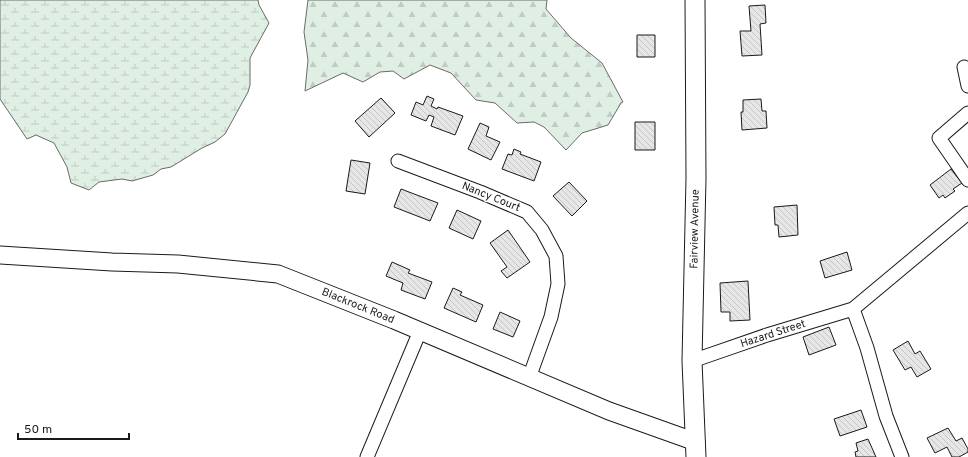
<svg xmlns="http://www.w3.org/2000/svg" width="968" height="457" viewBox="0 0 968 457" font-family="Overpass,sans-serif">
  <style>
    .forest { fill: url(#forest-firs); stroke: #6a6a6a }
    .wetland { fill: url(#wetland-marsh); stroke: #6a6a6a }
    .building { fill: url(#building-back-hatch); stroke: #1a1a1a }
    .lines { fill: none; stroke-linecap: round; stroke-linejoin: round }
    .minor-casing { stroke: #1a1a1a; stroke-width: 15 }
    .tertiary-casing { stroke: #1a1a1a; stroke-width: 19 }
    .secondary-casing { stroke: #1a1a1a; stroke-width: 21 }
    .minor { stroke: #fff; stroke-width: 13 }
    .tertiary { stroke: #fff; stroke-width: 17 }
    .secondary { stroke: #fff; stroke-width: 19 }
    .labels { text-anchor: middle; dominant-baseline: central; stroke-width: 3; stroke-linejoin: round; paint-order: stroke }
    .street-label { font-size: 11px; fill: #1a1a1a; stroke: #fff }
  </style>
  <defs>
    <pattern id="forest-firs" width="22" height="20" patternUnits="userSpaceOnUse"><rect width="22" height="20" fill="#e0efe3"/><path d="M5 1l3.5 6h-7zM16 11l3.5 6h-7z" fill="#c0ccc2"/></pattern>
    <pattern id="wetland-marsh" width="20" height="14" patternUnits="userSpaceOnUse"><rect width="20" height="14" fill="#e0efe3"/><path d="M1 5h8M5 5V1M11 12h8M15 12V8" fill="none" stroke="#c0ccc2"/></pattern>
    <pattern id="building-back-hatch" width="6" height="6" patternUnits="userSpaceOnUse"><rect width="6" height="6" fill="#e6e6e6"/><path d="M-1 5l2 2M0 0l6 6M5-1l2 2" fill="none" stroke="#c5c5c5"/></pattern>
  </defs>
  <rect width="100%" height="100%" fill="#fff"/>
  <path class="forest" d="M308,0H547L546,9L571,38L602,63L623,102L621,103L608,125L582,133L566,150L544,127L534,122L517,123L495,103L476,100L451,73L430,65L404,79L393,71L380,72L363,82L343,73L305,91L308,60L304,32Z"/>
  <path class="wetland" d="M0,0H258L259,5L269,23L250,58V85L248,92L225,134L215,142L202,148L171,167L161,169L153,175L132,181L122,179L99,182L89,190L71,183L67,167L54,143L36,135L27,139L0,99Z"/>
  <path class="building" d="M765,5L766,23L760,24L762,55L742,56L740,31H751L749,6Z
    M637,35H655V57H637Z
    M427,96L434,99L431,106L437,109L438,107L463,116L455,135L431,126L434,117L429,115L426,121L411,115L416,102L423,105Z
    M381,98L395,113L369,137L355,121Z
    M761,99L762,111H766L767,128L742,130L741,112H743V100Z
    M635,122H655V150H635Z
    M480,123L489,127L486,136L500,142L491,160L468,149Z
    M514,149L521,152L520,154L541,162L534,181L502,169L508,154L512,155Z
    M351,160L370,163L365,194L346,191Z
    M951,169L962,183L953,189L955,191L945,198L943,195L939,198L930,185Z
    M569,182L587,201L572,216L553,196Z
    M401,189L438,203L430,221L394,207Z
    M797,205L798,235L779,237L778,225H775L774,207Z
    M457,210L481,221L473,239L449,228Z
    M508,230L530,262L507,278L501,271L507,267L490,243Z
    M847,252L852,270L825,278L820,261Z
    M392,262L410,270L408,273L432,282L425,299L401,290L403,283L386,276Z
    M748,281L750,320L730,321V312H721L720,283Z
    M453,288L462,292L460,295L483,305L476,322L444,308Z
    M500,312L520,321L513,337L493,329Z
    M829,327L836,345L809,355L803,337Z
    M908,341L915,354L920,351L931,369L917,377L911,367L905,370L893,350Z
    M861,410L867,427L840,436L834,419Z
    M948,428L956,441L962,438L968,449V452L959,457H952L947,447L935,453L927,438Z
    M868,439L876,457H856L855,452L858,451L856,443Z"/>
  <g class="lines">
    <g class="minor-casing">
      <path id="minor" d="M964,67L968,86
        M968,113L939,138L968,180
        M398,161L480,192L527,212L542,230L556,256L558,284L551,317L529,378
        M853,309L867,348L886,416L902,457
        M692,361L767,335L853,309L968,213
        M367,457L420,331"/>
    </g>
    <g class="tertiary-casing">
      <path id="tertiary" d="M0,255L112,262L178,264L278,274L394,320L609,411L696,442"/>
    </g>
    <g class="secondary-casing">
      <path id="secondary" d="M695,0L696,178L692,361L696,457"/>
    </g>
    <use href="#minor" class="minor"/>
    <use href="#tertiary" class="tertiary"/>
    <use href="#secondary" class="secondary"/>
  </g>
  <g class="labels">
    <g class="street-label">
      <text transform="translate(491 197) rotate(22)">Nancy Court</text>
      <text transform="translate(695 229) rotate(-89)">Fairview Avenue</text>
      <text transform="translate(358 306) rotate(22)">Blackrock Road</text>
      <text transform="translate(773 334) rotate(-18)">Hazard Street</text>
    </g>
  </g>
  <path d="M18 433v6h111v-6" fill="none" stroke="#1a1a1a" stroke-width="2"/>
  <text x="24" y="433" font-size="12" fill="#1a1a1a" stroke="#ffffff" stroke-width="3" paint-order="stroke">50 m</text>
</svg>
